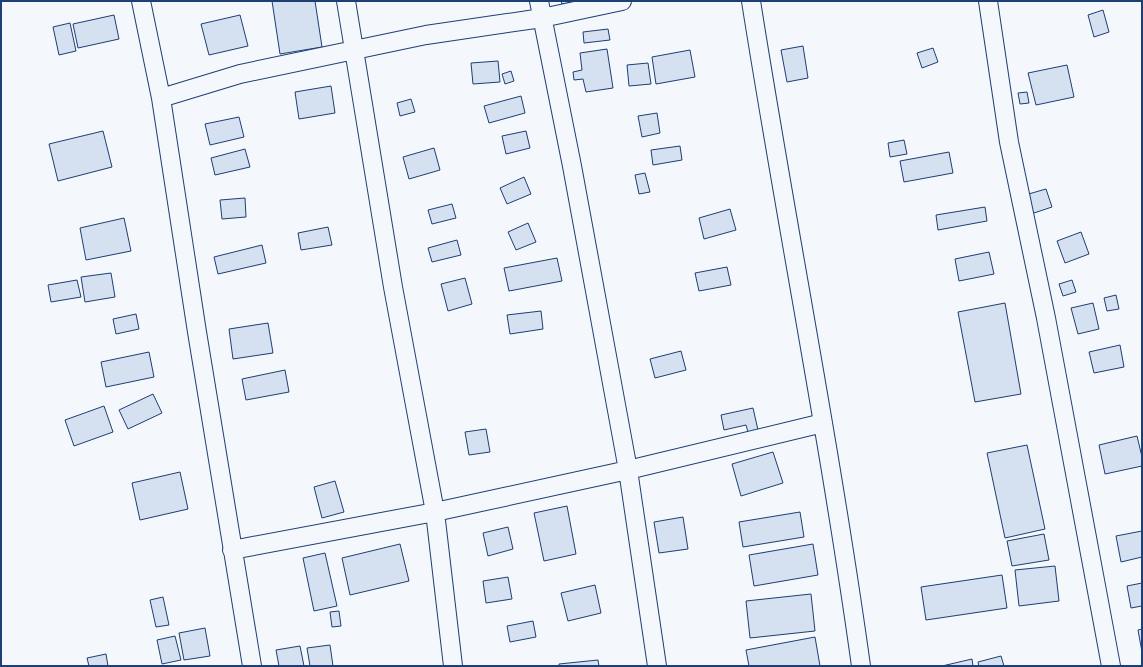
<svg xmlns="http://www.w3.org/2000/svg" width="1143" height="667" viewBox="0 0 1143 667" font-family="'IBM Plex Sans',sans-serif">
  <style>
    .building { fill: #d5e0f0; stroke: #1d3f73 }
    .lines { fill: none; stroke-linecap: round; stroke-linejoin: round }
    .street-casing { stroke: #1d3f73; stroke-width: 20 }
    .street { stroke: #f4f7fb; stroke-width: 18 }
  </style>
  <rect width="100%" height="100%" fill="#f4f7fb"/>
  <path class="building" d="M272,1H315L322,47L280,54Z
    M561,1H580L562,4Z
    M1103,10L1109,32L1094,37L1088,15Z
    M114,15L119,39L78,48L73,24Z
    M240,15L248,46L209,55L201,24Z
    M70,23L76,51L59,55L53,27Z
    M608,29L610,40L584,43L583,32Z
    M803,46L808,78L787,82L781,50Z
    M933,48L938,62L922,68L917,53Z
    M607,49L613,88L586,92L583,79L574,80L573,72L582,70L580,53Z
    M690,50L695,77L656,84L652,57Z
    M498,61L500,82L473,84L471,63Z
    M648,63L651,84L629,86L627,65Z
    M1067,65L1074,97L1036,105L1028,73Z
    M511,71L514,81L505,84L502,74Z
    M331,86L335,113L299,119L295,92Z
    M1027,92L1029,103L1020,104L1018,93Z
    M521,96L525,113L489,123L484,106Z
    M411,99L415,112L400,116L397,103Z
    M657,113L660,133L642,137L638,116Z
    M239,117L244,137L210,145L205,124Z
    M103,131L112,167L58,181L49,144Z
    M526,131L530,148L506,154L502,136Z
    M904,140L907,154L890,157L888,143Z
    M680,146L682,160L653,165L651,150Z
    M434,148L440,170L409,179L403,157Z
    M245,149L250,167L215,175L211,158Z
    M949,152L953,173L904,182L900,161Z
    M645,173L650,192L639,194L635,175Z
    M524,177L531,194L507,204L500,188Z
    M1046,189L1052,207L1031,214L1025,195Z
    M245,198L246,217L222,219L220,200Z
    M452,204L456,218L432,224L428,210Z
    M985,207L987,221L938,230L936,215Z
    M730,209L736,230L704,239L699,218Z
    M124,218L131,251L86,260L80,228Z
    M528,223L536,242L516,250L508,232Z
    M328,227L332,245L301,250L298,233Z
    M1081,232L1089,254L1065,263L1057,241Z
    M457,240L461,255L432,262L428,248Z
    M262,245L266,263L218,274L214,257Z
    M989,252L994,274L959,281L955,259Z
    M557,258L562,281L509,291L504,268Z
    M727,267L731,285L699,291L695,273Z
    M111,273L115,297L85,302L81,277Z
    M465,278L472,304L448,311L441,284Z
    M77,280L81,297L51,302L48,285Z
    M1072,280L1076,292L1063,296L1059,284Z
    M1116,295L1119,309L1107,311L1104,298Z
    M1005,303L1021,394L975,402L958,312Z
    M1093,303L1099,329L1078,334L1071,308Z
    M541,311L543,329L510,334L507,315Z
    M136,314L139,329L116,334L113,319Z
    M268,323L273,353L233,359L229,329Z
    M1120,345L1124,367L1094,373L1089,352Z
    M681,351L686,370L655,378L650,359Z
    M149,352L154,377L106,387L101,362Z
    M285,370L289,392L246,400L242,379Z
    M153,394L162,413L128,429L119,410Z
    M104,406L113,432L74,446L65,420Z
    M753,408L758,430L748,432L746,425L724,430L721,415Z
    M486,429L490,452L469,455L465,432Z
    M1137,436L1142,457V466L1105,474L1099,445Z
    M1027,445L1045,529L1005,538L987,453Z
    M773,452L783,483L741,496L732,464Z
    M180,472L188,509L140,520L132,483Z
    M335,481L344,512L322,518L314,487Z
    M567,506L576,554L544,561L534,513Z
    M800,512L804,537L743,547L739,522Z
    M683,517L688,549L659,553L654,522Z
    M508,527L513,549L488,556L483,533Z
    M1142,531V557L1121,562L1116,536Z
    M1044,534L1049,560L1012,566L1007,541Z
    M400,544L409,581L350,595L342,558Z
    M813,544L818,575L754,586L749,555Z
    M325,553L337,606L314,611L303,558Z
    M1055,566L1059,601L1019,606L1015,570Z
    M1002,575L1007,608L926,620L921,587Z
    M508,577L512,599L486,603L483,581Z
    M1142,583V606L1131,608L1127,586Z
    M595,585L601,613L568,621L561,593Z
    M811,594L815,631L750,638L746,601Z
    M163,597L169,625L156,627L150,600Z
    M339,611L341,626L332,627L330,612Z
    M533,621L536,637L510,642L507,626Z
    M205,628L210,656L184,660L179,633Z
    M1142,629V652L1138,630Z
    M175,636L181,660L162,664L157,640Z
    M815,637L820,666H749L746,650Z
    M330,645L333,666H310L307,648Z
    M300,646L304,666H279L276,650Z
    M106,654L108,666H89L87,658Z
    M1001,656L1004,666H979L978,662Z
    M972,659L973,666H942Z
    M598,660L599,666H559V664Z"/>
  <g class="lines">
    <g class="street-casing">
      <path id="street" d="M141,1L161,98L197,332L252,666
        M346,1L393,287L435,512L453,666
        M539,1L572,166L628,470L657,666
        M751,1C786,223 830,443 861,666
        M988,1L1009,142L1046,318L1111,666
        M161,98L240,74L426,35L542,18L622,1
        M232,550L435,512L628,470L823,423"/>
    </g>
    <use href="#street" class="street"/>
  </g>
  <rect width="1143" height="667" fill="none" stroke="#1d3f73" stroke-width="4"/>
</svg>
